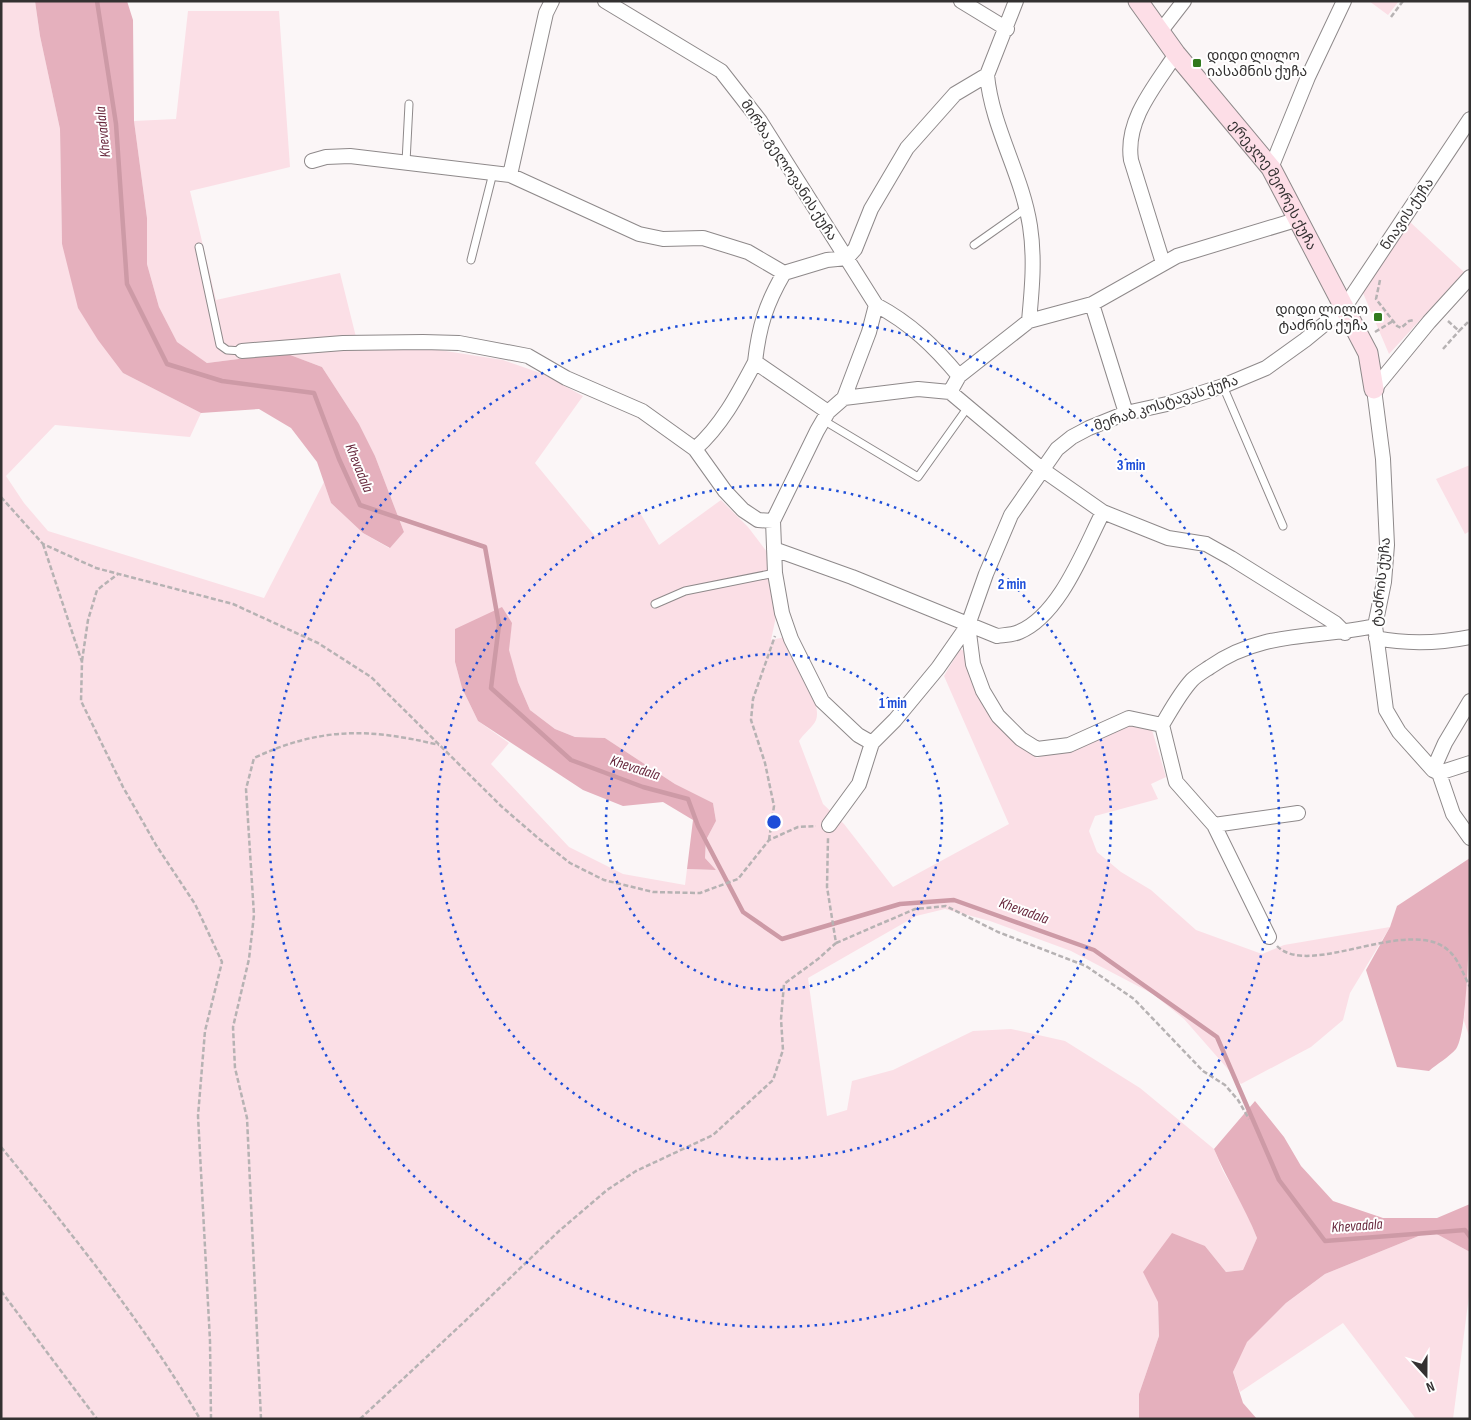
<svg xmlns="http://www.w3.org/2000/svg" width="1471" height="1420" viewBox="0 0 1471 1420" font-family="'Sofia Sans Condensed','Noto Sans Georgian',sans-serif">
  <style>
    .green { fill: #fbdfe6; fill-rule: evenodd }
    .forest { fill: #e5b0bd }
    .lines { fill: none; stroke-linecap: round; stroke-linejoin: round }
    .stream { stroke: #cd9aa6; stroke-width: 4.5 }
    .lane-casing { stroke: #8e898a; stroke-width: 9 }
    .street-casing { stroke: #8e898a; stroke-width: 16 }
    .secondary-casing { stroke: #8e898a; stroke-width: 21 }
    .path { stroke: #b6b2b3; stroke-width: 2.5; stroke-dasharray: 5 2.5; stroke-linecap: butt }
    .lane { stroke: #fff; stroke-width: 7 }
    .street { stroke: #fff; stroke-width: 14 }
    .secondary { stroke: #fddee7; stroke-width: 19 }
    .ring { fill: none; stroke: #1d4ed8; stroke-width: 2.5; stroke-dasharray: 2.5 5 }
    .poi-dot { fill: #31791d; stroke: #fff; stroke-width: 2 }
    .labels { text-anchor: middle; dominant-baseline: central; stroke-width: 4; stroke-linejoin: round; paint-order: stroke }
    .poi-label { font-size: 14px; fill: #333131; stroke: #fff; text-anchor: start }
    .street-label { font-size: 14px; fill: #333131; stroke: #fff }
    .water-label { font-size: 15px; font-style: italic; fill: #68283d; stroke: #fff }
    .centre { fill: #1d4ed8; stroke: #fff; stroke-width: 2.5 }
    .ring-label { font-size: 15px; text-anchor: middle; font-weight: bold; fill: #1d4ed8; stroke: #fff; stroke-width: 4; stroke-linejoin: round; paint-order: stroke }
  </style>
  <rect width="100%" height="100%" fill="#fbf6f7"/>
  <path class="green" d="M1,1H35L40,36L60,129L62,244L123,373L201,413L190,437L55,425L6,476L24,503L48,531L264,598L324,482L331,503L363,533L389,548L404,532L375,456L359,424L322,367L285,353L207,363L177,343L159,307L147,264V218L134,121L176,119L188,11H279L290,167L190,191L216,300L340,273L356,337L503,360L543,374L583,396L535,463L595,536L639,511L659,545L721,500L748,527L767,552L777,612L771,640L785,637C793,654 823,702 816,720C813,727 803,734 799,741L823,804L844,824L893,887L1009,824L944,676L960,649L966,652L983,703L1004,733L1037,758L1128,725L1152,730L1166,777L1151,784L1158,799L1095,816L1089,831L1097,852L1121,872L1151,890L1196,930L1262,954L1284,945L1390,927L1350,993L1343,1020L1311,1047L1241,1084L1184,1019L1153,994L1071,951L990,921L945,909L916,916L808,978L827,1116L847,1110L852,1081L893,1070L973,1031L1011,1029L1065,1041L1140,1088L1214,1149L1223,1171L1245,1209L1257,1238L1243,1270L1226,1272L1205,1246L1158,1302L1159,1336L1139,1394V1419H1ZM512,623L508,650L518,682L530,710L555,729L575,737L605,738L675,784L713,803L716,821L706,840L705,858L716,870L687,869L685,885L623,874L569,847L491,764L509,743L478,721L462,688L455,662Z
    M1369,1H1399L1388,15Z
    M1410,222L1464,272L1389,354L1363,293Z
    M1470,465V531L1465,534L1436,479Z
    M1470,914V1039L1464,1021Z
    M1431,1231L1470,1252V1288L1453,1419H1416L1343,1323L1240,1392L1233,1372L1246,1342L1286,1303L1325,1274Z"/>
  <path class="forest" d="M35,1H127L133,20L134,121L147,218V264L159,307L177,342L207,363L285,353L322,367L359,424L375,456L404,532L390,548L363,533L331,503L317,462L291,428L259,409L201,413L123,373L98,340L78,308L62,244L60,129L40,36Z
    M502,607L512,623L509,650L518,682L530,710L555,729L575,737L605,738L675,784L713,803L716,821L706,840L705,858L716,870L687,869L693,820L663,802L623,806L583,790L478,721L462,688L455,662V629Z
    M1470,858C1470,889 1470,1029 1456,1049C1449,1057 1437,1064 1429,1071L1397,1067L1366,970L1390,927L1397,906Z
    M1255,1101L1284,1137L1301,1166L1333,1201L1383,1218H1437L1470,1204V1252L1431,1231L1325,1274L1286,1303L1247,1342L1233,1372L1243,1403L1257,1419H1139V1394L1159,1336L1158,1302L1143,1272L1172,1233L1205,1246L1226,1272L1243,1270L1257,1238C1245,1207 1227,1180 1214,1149Z"/>
  <g class="lines">
    <path class="stream" d="M97,1L116,124L127,284L167,364L222,381L314,393L339,459L360,505L485,547L499,625L491,688L571,760L643,787L688,799L698,826L743,912L782,939L900,904L954,900L1094,950L1217,1037L1279,1180L1325,1241L1465,1230L1470,1237"/>
    <g class="lane-casing">
      <path id="lane" d="M406,162L409,104
        M974,245L1025,209
        M199,247L220,345L227,350L242,351
        M471,260L493,173
        M1223,386L1283,526
        M823,420L918,477L968,407
        M655,604L685,591L775,573"/>
    </g>
    <g class="street-casing">
      <path id="street" d="M605,1L721,71L760,121L876,305L869,332L844,398L828,412L817,431L773,521L775,573L782,613L791,639L822,701L858,735L872,743
        M961,1L1007,29
        M1160,32L1184,1
        M987,75C992,128 1022,174 1030,226C1035,258 1032,289 1029,321
        M312,161L326,157L350,156L510,175L639,234L663,239L703,238L748,252L784,273L827,260L847,258
        M1271,168L1308,77L1344,1
        M510,175L546,13L552,1
        M847,258L855,249L871,209L907,148L955,94L987,75L1016,1
        M1163,263L1131,160C1125,120 1155,86 1176,54
        M784,273C766,304 759,326 755,362L828,412
        M1470,277L1429,322L1374,389L1383,459L1387,545L1384,582L1375,626L1382,679L1386,710L1399,732L1433,770L1439,773L1453,814L1470,838
        M1092,304L1126,413
        M876,305C910,323 934,346 959,376
        M242,351L343,343L423,342L459,343L528,356L566,378L642,411L695,449L725,491L743,510L758,520L773,521
        M950,392L959,376L1029,321L1092,304L1177,256L1299,219
        M844,398L918,389L950,392L1043,470L1103,512L1168,538L1206,544L1231,558L1335,623L1345,633
        M695,449C722,425 738,394 755,362
        M774,549L852,577L997,636C1004,635 1013,635 1019,632C1060,615 1084,549 1103,512
        M968,625L973,664L983,691L998,716L1021,739L1037,749L1069,745L1129,718L1162,725
        M1376,638C1406,644 1440,643 1470,637
        M1162,725C1171,710 1180,693 1192,680C1197,675 1204,671 1210,667C1262,630 1316,639 1375,626
        M1162,725L1176,782L1214,825L1269,937
        M1433,770L1445,743L1470,701
        M1439,773L1470,763
        M829,825L859,784L872,743L895,720L938,668L968,625L986,574L1011,515L1057,449L1072,437L1089,428L1126,413L1167,404L1223,386L1266,368L1305,340L1344,308L1470,119
        M1214,825L1298,813"/>
    </g>
    <g class="secondary-casing">
      <g id="secondary">
        <path id="s1" d="M1138,1L1176,54L1271,168L1368,353L1374,389"/>
      </g>
    </g>
    <path class="path" d="M1391,17L1403,1
      M1380,280L1376,299L1397,326L1401,328L1409,321L1414,320
      M1448,321L1459,331L1470,320
      M1375,332L1393,321
      M1443,349L1459,331
      M1,497L43,544L96,568L233,604L318,643L371,677L501,806L538,838L570,863L604,880L653,892L700,893L738,879L769,840L798,827L816,826
      M43,544L82,662L81,701L123,787L156,845L195,904L222,962L205,1031L198,1116L210,1341L211,1419
      M82,661L88,620L97,590L118,574
      M769,840L774,806L765,763L751,720L753,699L775,636
      M836,943L915,909L946,906L998,932L1086,966L1134,999L1203,1071L1225,1085L1238,1100L1249,1119
      M1277,946C1310,980 1414,912 1451,953C1459,961 1464,976 1470,987
      M1,1147C72,1234 143,1322 200,1419
      M1,1291L97,1419
      M261,1419L247,1118L235,1068L233,1027L249,959L254,915L246,789L254,758C320,727 369,728 439,745
      M360,1419L463,1323L559,1231L607,1190L636,1171L713,1135L773,1080L783,1050L781,1019L784,984L818,959L836,943L827,887L828,838"/>
    <use href="#lane" class="lane"/>
    <use href="#street" class="street"/>
    <use href="#secondary" class="secondary"/>
  </g>
  <g class="ring">
    <circle cx="774" cy="822" r="168"/>
    <circle cx="774" cy="822" r="337"/>
    <circle cx="774" cy="822" r="505"/>
  </g>
  <g class="poi-dot">
    <rect x="1192" y="58" width="10" height="10" rx="2.5"/>
    <rect x="1373" y="312" width="10" height="10" rx="2.5"/>
  </g>
  <g class="labels">
    <g class="poi-label">
      <text x="1207" y="55">დიდი ლილო<tspan x="1207" dy="16">იასამნის ქუჩა</tspan></text>
      <text x="1368" y="309" text-anchor="end">დიდი ლილო<tspan x="1368" dy="16">ტაძრის ქუჩა</tspan></text>
    </g>
    <g class="street-label">
      <text transform="translate(789 170) rotate(57)">მირზა გელოვანის ქუჩა</text>
      <text stroke="none"><textPath href="#s1" startOffset="229">ერეკლე მეორეს ქუჩა</textPath></text>
      <text transform="translate(1407 214) rotate(-56)">ნიავის ქუჩა</text>
      <text transform="translate(1166 403) rotate(-18)">მერაბ კოსტავას ქუჩა</text>
      <text transform="translate(1381 582) rotate(-84)">ტაძრის ქუჩა</text>
    </g>
    <g class="water-label">
      <text transform="translate(103 132) rotate(-96)">Khevadala</text>
      <text transform="translate(359 468) rotate(68)">Khevadala</text>
      <text transform="translate(635 768) rotate(18)">Khevadala</text>
      <text transform="translate(1024 911) rotate(20)">Khevadala</text>
      <text transform="translate(1357 1226) rotate(-4)">Khevadala</text>
    </g>
  </g>
  <circle cx="774" cy="822" r="8" class="centre"/>
  <g class="ring-label">
    <text x="1131" y="470">3 min</text>
    <text x="1012" y="589">2 min</text>
    <text x="893" y="708">1 min</text>
  </g>
  <rect width="1471" height="1420" fill="none" stroke="#333131" stroke-width="5"/>
  <g transform="translate(1426 1375) rotate(159)" stroke="#ffffff" stroke-width="4" paint-order="stroke">
  <path d="M0-4L9 19L0 12L-9 19Z" fill="#333131"/>
  <text y="-8" font-size="14" font-weight="bold" text-anchor="middle" fill="#333131">N</text>
  </g>
</svg>
